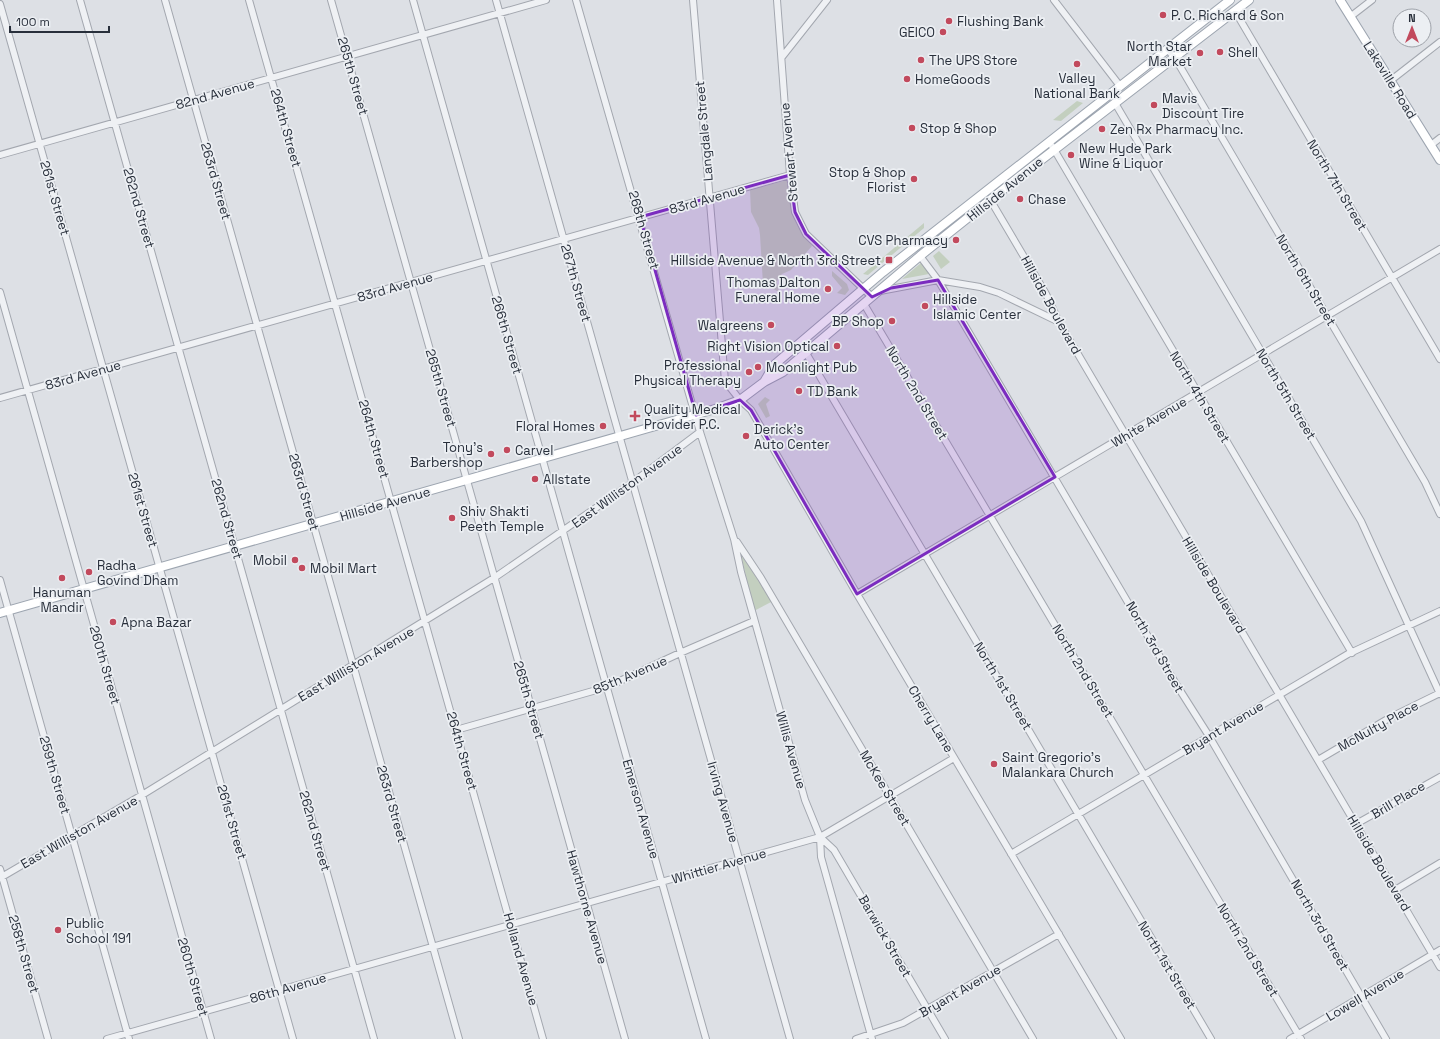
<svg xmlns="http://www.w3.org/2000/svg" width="1440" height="1039" viewBox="0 0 1440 1039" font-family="'Space Grotesk',sans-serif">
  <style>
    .green { fill: #c3cfbf }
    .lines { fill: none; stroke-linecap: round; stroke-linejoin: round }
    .minor-casing { stroke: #a3a7af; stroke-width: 8 }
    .major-casing { stroke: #9da5b0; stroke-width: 10 }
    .minor { stroke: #eff1f4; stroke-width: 6 }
    .major { stroke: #fff; stroke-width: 8 }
    .marked { fill: #7b2cbf; fill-opacity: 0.2; stroke: #7b2cbf; stroke-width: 3; stroke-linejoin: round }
    .poi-dot { fill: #c24a5d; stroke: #eceff3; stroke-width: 1.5 }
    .labels { text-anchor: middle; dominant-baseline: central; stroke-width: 3.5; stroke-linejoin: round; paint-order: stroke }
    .poi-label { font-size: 13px; fill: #282f3b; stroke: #eceff3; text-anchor: start }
    .street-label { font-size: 13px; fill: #282f3b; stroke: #eceff3 }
  </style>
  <rect width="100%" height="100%" fill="#dde0e5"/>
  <path class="green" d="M1077,101L1083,103L1061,121L1053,120Z
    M787,180L794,216L812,246L791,270L782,274L779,277L777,282L779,292L763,284L760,235L759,228L751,212L750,190Z
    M924,223V228L868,275L863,274Z
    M939,251L950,262L941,269L933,256Z
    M921,263L924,264L929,274L902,279Z
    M832,271L847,284L849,290L845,295L837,293L842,288L832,276Z
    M765,397L770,400L766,404L770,416L766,418L758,404Z
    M741,555L773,601L754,611Z"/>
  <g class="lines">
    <g class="minor-casing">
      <path id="minor" d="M80,0L374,1039
        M165,0L459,1039
        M249,0L543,1039
        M331,0L625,1039
        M413,0L706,1039
        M496,0L790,1039
        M576,0L700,432L734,539L741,572L805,800L820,837L821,857L872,1039
        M693,0L725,381L740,400L751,410L857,594L1121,1039
        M777,0L790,175L795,212L806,234L872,297
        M1054,0L1120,86
        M0,4L293,1039
        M1235,11L1440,359
        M1350,17L1372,0
        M1167,49L1175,58L1425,482L1440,514
        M782,57L827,0
        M1390,81L1440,42
        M1115,103L1361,521L1440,694
        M1431,145L1440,138
        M1052,146L1352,653
        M0,155L546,0
        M991,201L1046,294L1059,322L1440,967
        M920,256L938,280L1176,684L1209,736L1386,1039
        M880,291L938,280L980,287L999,293L1059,322
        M0,292L211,1039
        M864,304L1301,1039
        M806,353L1211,1039
        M0,398L790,175
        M737,542L761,578L1033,1039
        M0,580L129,1039
        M857,594L1440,249
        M456,730L607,687L680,653L754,621
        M1318,760L1391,717L1440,693
        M1356,824L1440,777
        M820,837L834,850L945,1039
        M1011,854L1348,654L1440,611
        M0,869L48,1039
        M0,878L142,795L494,578L632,483L700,432
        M1395,890L1440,863
        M107,1039L820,837L954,758
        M856,1039L903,1023L1059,934
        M1290,1039L1440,950"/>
    </g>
    <g class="major-casing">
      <path id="major" d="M1340,0L1440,160
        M764,382L774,365L883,272L1230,0
        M0,613L715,409L740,400L764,382L783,372L920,256L1019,177L1249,0"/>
    </g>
    <use href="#minor" class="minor"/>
    <use href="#major" class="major"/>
  </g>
  <path class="marked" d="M790,175L795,212L806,234L872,297L891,288L938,280L1055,477L857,594L751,410L740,400L696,415L640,217Z"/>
  <g class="poi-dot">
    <circle cx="1163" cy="15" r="4"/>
    <circle cx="949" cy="21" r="4"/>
    <circle cx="943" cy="32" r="4"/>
    <circle cx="1220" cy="52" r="4"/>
    <circle cx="1200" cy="53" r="4"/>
    <circle cx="921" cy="60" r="4"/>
    <circle cx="1077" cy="64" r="4"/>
    <circle cx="907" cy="79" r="4"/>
    <circle cx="1154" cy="105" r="4"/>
    <circle cx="912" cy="128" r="4"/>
    <circle cx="1102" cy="129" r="4"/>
    <circle cx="1071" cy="155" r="4"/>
    <circle cx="914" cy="179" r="4"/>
    <circle cx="1020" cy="199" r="4"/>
    <circle cx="956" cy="240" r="4"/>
    <rect x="885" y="256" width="8" height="8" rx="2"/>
    <circle cx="828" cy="289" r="4"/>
    <circle cx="925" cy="306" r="4"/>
    <circle cx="892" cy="321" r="4"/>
    <circle cx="771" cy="325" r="4"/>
    <circle cx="837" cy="346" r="4"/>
    <circle cx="758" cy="367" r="4"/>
    <circle cx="749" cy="372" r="4"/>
    <circle cx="799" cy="391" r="4"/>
    <path d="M633 410h4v4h4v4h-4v4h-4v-4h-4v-4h4z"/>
    <circle cx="603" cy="426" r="4"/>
    <circle cx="746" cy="436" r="4"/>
    <circle cx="507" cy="450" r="4"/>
    <circle cx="491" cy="454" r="4"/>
    <circle cx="535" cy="479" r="4"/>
    <circle cx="452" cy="518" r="4"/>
    <circle cx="295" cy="560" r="4"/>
    <circle cx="302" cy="568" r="4"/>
    <circle cx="89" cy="572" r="4"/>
    <circle cx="62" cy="578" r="4"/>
    <circle cx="113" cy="622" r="4"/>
    <circle cx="994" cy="764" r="4"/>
    <circle cx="58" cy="930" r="4"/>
  </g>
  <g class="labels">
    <g class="poi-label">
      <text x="1171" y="15">P. C. Richard &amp; Son</text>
      <text x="957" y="21">Flushing Bank</text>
      <text x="935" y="32" text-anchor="end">GEICO</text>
      <text x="1192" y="46" text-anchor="end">North Star<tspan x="1192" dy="15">Market</tspan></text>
      <text x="1228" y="52">Shell</text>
      <text x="929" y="60">The UPS Store</text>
      <text x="1077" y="78" text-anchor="middle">Valley<tspan x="1077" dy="15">National Bank</tspan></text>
      <text x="915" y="79">HomeGoods</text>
      <text x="1162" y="98">Mavis<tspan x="1162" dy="15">Discount Tire</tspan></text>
      <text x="920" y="128">Stop &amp; Shop</text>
      <text x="1110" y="129">Zen Rx Pharmacy Inc.</text>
      <text x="1079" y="148">New Hyde Park<tspan x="1079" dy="15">Wine &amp; Liquor</tspan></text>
      <text x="906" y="172" text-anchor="end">Stop &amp; Shop<tspan x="906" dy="15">Florist</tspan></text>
      <text x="1028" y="199">Chase</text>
      <text x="948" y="240" text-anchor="end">CVS Pharmacy</text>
      <text x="881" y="260" text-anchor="end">Hillside Avenue &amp; North 3rd Street</text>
      <text x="820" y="282" text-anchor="end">Thomas Dalton<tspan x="820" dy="15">Funeral Home</tspan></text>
      <text x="933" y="299">Hillside<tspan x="933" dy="15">Islamic Center</tspan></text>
      <text x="884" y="321" text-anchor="end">BP Shop</text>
      <text x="763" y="325" text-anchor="end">Walgreens</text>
      <text x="829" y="346" text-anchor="end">Right Vision Optical</text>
      <text x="741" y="365" text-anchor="end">Professional<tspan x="741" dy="15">Physical Therapy</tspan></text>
      <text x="766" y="367">Moonlight Pub</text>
      <text x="807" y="391">TD Bank</text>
      <text x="644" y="409">Quality Medical<tspan x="644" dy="15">Provider P.C.</tspan></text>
      <text x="595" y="426" text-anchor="end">Floral Homes</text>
      <text x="754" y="429">Derick's<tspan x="754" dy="15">Auto Center</tspan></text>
      <text x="483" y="447" text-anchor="end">Tony’s<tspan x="483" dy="15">Barbershop</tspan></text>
      <text x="515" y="450">Carvel</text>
      <text x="543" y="479">Allstate</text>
      <text x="460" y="511">Shiv Shakti<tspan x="460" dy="15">Peeth Temple</tspan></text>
      <text x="287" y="560" text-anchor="end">Mobil</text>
      <text x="97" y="565">Radha<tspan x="97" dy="15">Govind Dham</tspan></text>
      <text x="310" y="568">Mobil Mart</text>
      <text x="62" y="592" text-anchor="middle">Hanuman<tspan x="62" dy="15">Mandir</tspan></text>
      <text x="121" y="622">Apna Bazar</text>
      <text x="1002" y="757">Saint Gregorio's<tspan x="1002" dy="15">Malankara Church</tspan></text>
      <text x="66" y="923">Public<tspan x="66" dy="15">School 191</tspan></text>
    </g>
    <g class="street-label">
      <text transform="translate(353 76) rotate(74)">265th Street</text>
      <text transform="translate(1390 80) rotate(58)">Lakeville Road</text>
      <text transform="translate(215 94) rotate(-16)">82nd Avenue</text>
      <text transform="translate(286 128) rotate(74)">264th Street</text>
      <text transform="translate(704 131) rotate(-95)">Langdale Street</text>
      <text transform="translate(789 152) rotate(-95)">Stewart Avenue</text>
      <text transform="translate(216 181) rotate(74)">263rd Street</text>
      <text transform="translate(1337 185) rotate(59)">North 7th Street</text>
      <text transform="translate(1005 189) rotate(-39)">Hillside Avenue</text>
      <text transform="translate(55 198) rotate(74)">261st Street</text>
      <text transform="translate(707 199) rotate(-16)">83rd Avenue</text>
      <text transform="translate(139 208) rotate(74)">262nd Street</text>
      <text transform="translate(644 230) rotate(74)">268th Street</text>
      <text transform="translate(1306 280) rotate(59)">North 6th Street</text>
      <text transform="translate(576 283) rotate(74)">267th Street</text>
      <text transform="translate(395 287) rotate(-16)">83rd Avenue</text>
      <text transform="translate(1051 305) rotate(61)">Hillside Boulevard</text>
      <text transform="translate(507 335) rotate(74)">266th Street</text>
      <text transform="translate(83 375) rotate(-16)">83rd Avenue</text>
      <text transform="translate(441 388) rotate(74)">265th Street</text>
      <text transform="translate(917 393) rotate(59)">North 2nd Street</text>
      <text transform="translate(1286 394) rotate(59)">North 5th Street</text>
      <text transform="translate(1200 397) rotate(59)">North 4th Street</text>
      <text transform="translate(1149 422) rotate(-31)">White Avenue</text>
      <text transform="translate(374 439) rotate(74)">264th Street</text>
      <text transform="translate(627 486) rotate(-36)">East Williston Avenue</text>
      <text transform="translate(304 492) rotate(74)">263rd Street</text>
      <text transform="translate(385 504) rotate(-16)">Hillside Avenue</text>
      <text transform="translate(143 510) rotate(74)">261st Street</text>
      <text transform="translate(227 519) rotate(74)">262nd Street</text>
      <text transform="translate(1214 585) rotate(59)">Hillside Boulevard</text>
      <text transform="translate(1155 647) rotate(60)">North 3rd Street</text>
      <text transform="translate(356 664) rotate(-31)">East Williston Avenue</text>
      <text transform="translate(105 665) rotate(74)">260th Street</text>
      <text transform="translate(1083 671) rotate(59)">North 2nd Street</text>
      <text transform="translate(630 675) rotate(-23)">85th Avenue</text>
      <text transform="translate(1003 686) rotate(59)">North 1st Street</text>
      <text transform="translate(529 700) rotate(74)">265th Street</text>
      <text transform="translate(931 719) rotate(59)">Cherry Lane</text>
      <text transform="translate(1378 726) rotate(-29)">McNulty Place</text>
      <text transform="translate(1223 728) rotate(-31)">Bryant Avenue</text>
      <text transform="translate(791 750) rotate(74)">Willis Avenue</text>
      <text transform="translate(462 751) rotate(74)">264th Street</text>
      <text transform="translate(55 775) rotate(74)">259th Street</text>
      <text transform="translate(885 788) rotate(59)">McKee Street</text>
      <text transform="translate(1398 800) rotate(-31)">Brill Place</text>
      <text transform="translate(723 802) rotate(74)">Irving Avenue</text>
      <text transform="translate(392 804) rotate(74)">263rd Street</text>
      <text transform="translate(641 809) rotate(74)">Emerson Avenue</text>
      <text transform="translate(232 822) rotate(74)">261st Street</text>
      <text transform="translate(315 831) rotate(74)">262nd Street</text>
      <text transform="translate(79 832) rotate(-30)">East Williston Avenue</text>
      <text transform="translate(1379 863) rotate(59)">Hillside Boulevard</text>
      <text transform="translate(719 866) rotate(-16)">Whittier Avenue</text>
      <text transform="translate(587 907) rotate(74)">Hawthorne Avenue</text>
      <text transform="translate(1320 925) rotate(60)">North 3rd Street</text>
      <text transform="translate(885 936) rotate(60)">Barwick Street</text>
      <text transform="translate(1248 950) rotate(59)">North 2nd Street</text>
      <text transform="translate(24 954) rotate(74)">258th Street</text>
      <text transform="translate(521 959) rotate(74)">Holland Avenue</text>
      <text transform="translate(1167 965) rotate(59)">North 1st Street</text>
      <text transform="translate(193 977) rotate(74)">260th Street</text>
      <text transform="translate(288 988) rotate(-16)">86th Avenue</text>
      <text transform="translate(960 991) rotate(-30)">Bryant Avenue</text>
      <text transform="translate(1365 995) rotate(-31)">Lowell Avenue</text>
    </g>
  </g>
  <g transform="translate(1412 28)"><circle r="19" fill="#eceff3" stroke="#9ea2a9"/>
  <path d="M0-3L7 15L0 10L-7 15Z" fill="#c24a5d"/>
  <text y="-6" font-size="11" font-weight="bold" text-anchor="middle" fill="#282f3b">N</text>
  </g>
  <path d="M10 26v6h99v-6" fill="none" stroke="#282f3b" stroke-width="2"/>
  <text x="16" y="26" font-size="12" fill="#282f3b" stroke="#eceff3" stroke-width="3" paint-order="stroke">100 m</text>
</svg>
